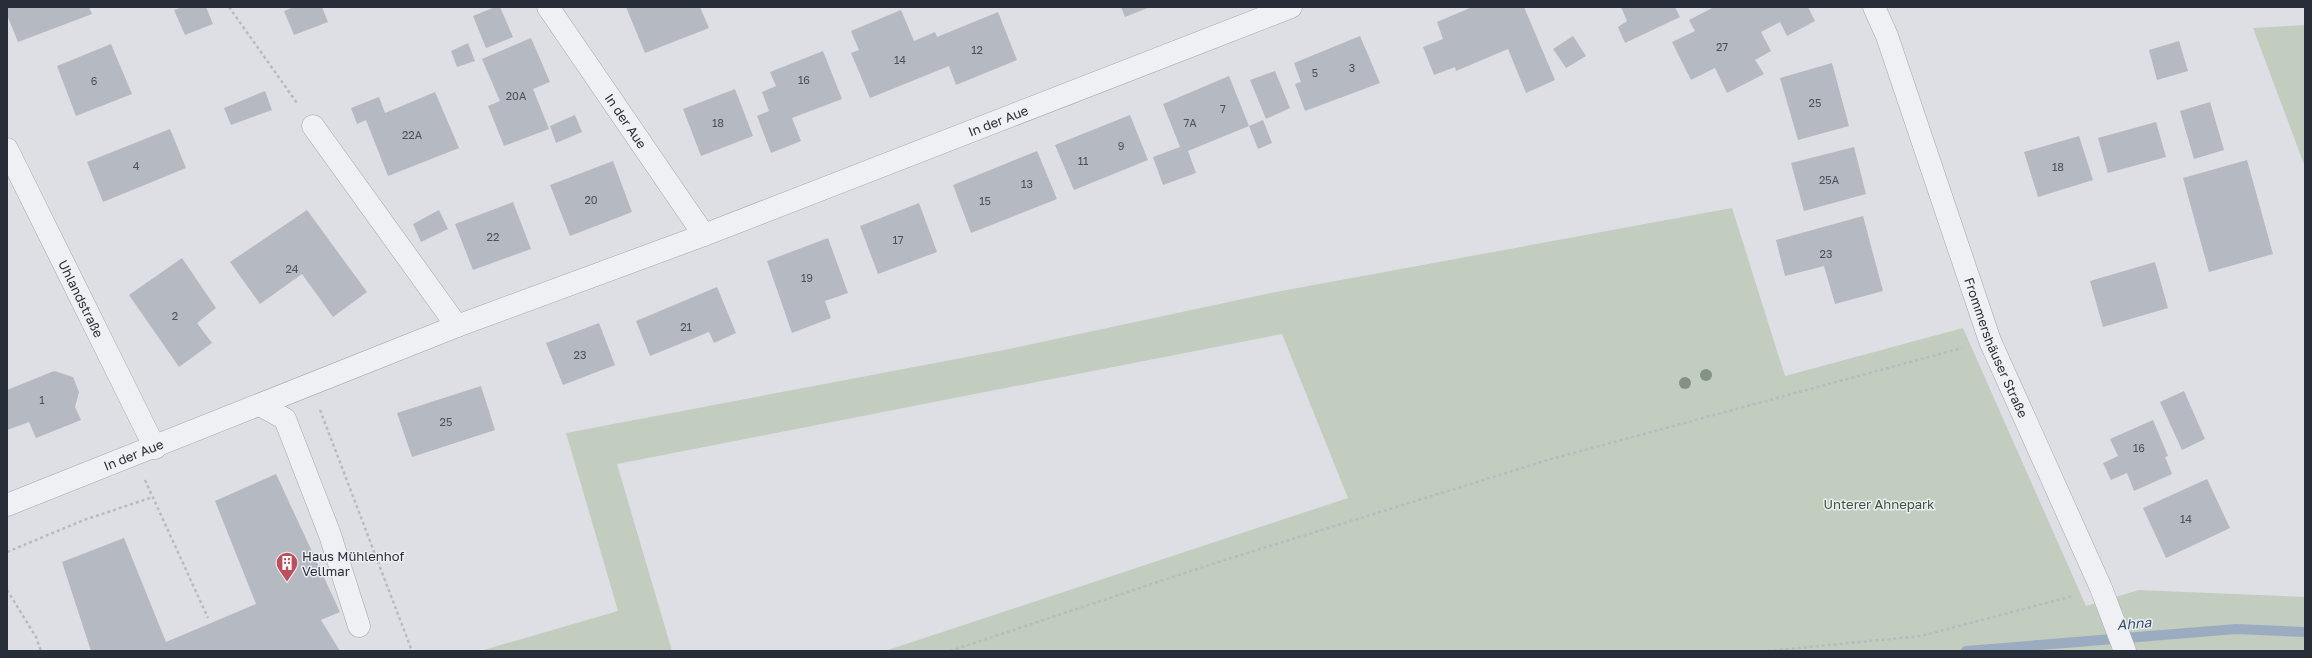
<svg xmlns="http://www.w3.org/2000/svg" width="2312" height="658" viewBox="0 0 2312 658" font-family="'Golos Text',sans-serif">
  <style>
    .green { fill: #c2cdbf }
    .lines { fill: none; stroke-linecap: round; stroke-linejoin: round }
    .stream { stroke: #9bacc1; stroke-width: 10 }
    .building { fill: #b5b9c1 }
    .minor-casing { stroke: #a3a6ad; stroke-width: 23 }
    .path { stroke: #b7babf; stroke-width: 2.5; stroke-dasharray: 3 3; stroke-linecap: butt }
    .minor { stroke: #eff0f3; stroke-width: 22 }
    .tree { fill: #849285 }
    .labels { text-anchor: middle; dominant-baseline: central; stroke-width: 3; stroke-linejoin: round; paint-order: stroke }
    .number-label { font-size: 11px; fill: #4b515b }
    .street-label { font-size: 13px; fill: #282e39; stroke: #ebeef3 }
    .park-label { font-size: 13px; fill: #3b5337; stroke: #ebeef3 }
    .poi-label { font-size: 13px; fill: #282e39; stroke: #ebeef3; text-anchor: start }
    .water-label { font-size: 14px; font-style: italic; fill: #374b68; stroke: #ebeef3 }
  </style>
  <rect width="100%" height="100%" fill="#dddfe4"/>
  <path class="green" d="M2305,25V167L2253,28Z
    M1732,208L1785,376L1963,328L2086,606L2139,590L2305,597V651H885L1348,498L1282,334L617,464L672,651H480L618,611L566,433L1004,350L1276,292Z"/>
  <g class="lines">
    <path class="stream" d="M1966,651L2236,629L2305,632"/>
  </g>
  <path class="building" d="M7,7H89L92,14L18,42L7,15Z
    M183,7H206L213,24L185,35L174,10Z
    M294,7H322L328,22L294,35L284,11Z
    M495,7H500L513,37L486,48L473,16Z
    M626,7H700L709,28L645,53Z
    M1121,7H1150L1125,17Z
    M1472,7H1524L1555,80L1526,93L1508,49L1456,71L1455,67L1434,75L1423,47L1443,39L1437,22Z
    M1621,7H1675L1680,17L1625,43L1618,27L1627,21Z
    M1714,7H1808L1815,21L1787,36L1780,22L1761,32L1771,51L1755,60L1764,74L1727,93L1715,68L1691,80L1672,42L1695,31L1689,20Z
    M901,10L914,41L935,32L937,37L998,12L1017,60L956,85L949,66L870,98L851,53L859,50L851,31Z
    M1360,36L1380,83L1305,111L1295,84L1301,82L1294,63Z
    M1573,36L1586,56L1566,68L1553,49Z
    M531,38L550,82L533,89L549,129L504,146L488,106L500,101L482,59Z
    M2179,41L2188,71L2157,80L2149,50Z
    M468,43L475,61L457,67L451,51Z
    M111,44L132,94L76,116L57,66Z
    M823,51L842,99L792,118L801,141L771,153L757,116L769,111L762,92L776,86L770,72Z
    M1832,63L1849,126L1798,140L1780,78Z
    M1275,71L1290,108L1266,119L1250,80Z
    M1229,76L1249,126L1188,151L1196,173L1163,185L1153,157L1180,147L1163,104Z
    M735,89L753,136L701,156L683,109Z
    M265,91L272,110L231,125L224,108Z
    M435,92L459,148L388,176L366,120L357,124L351,108L379,97L385,113Z
    M2210,102L2224,150L2194,159L2180,111Z
    M575,115L582,132L556,143L550,126Z
    M1130,115L1148,160L1074,190L1055,145Z
    M1263,120L1272,143L1258,149L1249,126Z
    M2156,122L2166,157L2108,173L2098,138Z
    M170,129L186,168L103,202L87,162Z
    M2079,136L2093,180L2038,197L2024,152Z
    M1854,147L1866,194L1804,211L1791,163Z
    M1037,151L1057,199L971,233L953,185Z
    M2247,160L2273,254L2209,272L2183,178Z
    M613,161L632,212L570,236L550,185Z
    M513,202L531,249L473,270L455,224Z
    M919,203L937,252L878,274L860,226Z
    M307,210L367,292L333,317L302,274L260,304L230,262Z
    M439,210L448,229L421,242L413,224Z
    M1863,216L1883,291L1835,304L1824,266L1785,276L1776,240Z
    M828,238L848,293L825,301L831,318L792,333L767,261Z
    M182,258L216,308L197,323L212,343L179,367L129,295Z
    M2155,262L2168,308L2103,327L2090,281Z
    M717,287L736,333L714,343L709,332L650,356L636,321Z
    M599,323L615,365L563,385L546,343Z
    M54,371L73,377L79,392L75,407L81,420L36,438L29,422L7,430V390Z
    M481,386L495,430L412,457L397,413Z
    M2184,391L2205,439L2182,450L2160,402Z
    M2153,420L2168,456L2165,457L2172,474L2134,491L2127,473L2111,480L2103,463L2118,456L2110,439Z
    M276,474L340,612L321,620L340,651H91L62,562L124,538L166,642L256,604L215,501Z
    M2207,479L2230,528L2166,558L2143,508Z"/>
  <g class="lines">
    <g class="minor-casing">
      <g id="minor">
        <path id="s1" d="M548,7L704,235"/>
        <path id="s2" d="M1874,7L1887,36L1990,341L2101,588L2125,651"/>
        <path d="M313,126L457,326"/>
        <path id="s3" d="M7,149L155,448"/>
        <path d="M260,405L285,419L330,535L359,626"/>
        <path id="s4" d="M7,505L457,326L704,235L1291,7"/>
      </g>
    </g>
    <path class="path" d="M229,7L297,103
      M320,410L412,651
      M145,480L208,618
      M7,552L84,520L153,497
      M7,590L36,637L41,651
      M950,651L1212,564L1551,459L1962,348
      M1768,651L1921,636L2073,596"/>
    <use href="#minor" class="minor"/>
  </g>
  <g class="tree">
    <circle cx="1706" cy="375" r="6"/>
    <circle cx="1685" cy="383" r="6"/>
  </g>
  <defs>
    <g id="building-pin" transform="scale(1.15)"><path d="M0 17L-7.5 6A9.5 9.5 0 1 1 7.5 6Z" fill="#bc4f5b" stroke="#ebeef3"/><path d="M-4-6H4V6H1V3H-1V6H-4ZM-2.5-4.3h1.7v1.8h-1.7ZM.8-4.3h1.7v1.8H.8ZM-2.5-1h1.7V.8h-1.7ZM.8-1h1.7V.8H.8Z" fill="#fff"/></g>
  </defs>
  <g fill-rule="evenodd">
    <use href="#building-pin" x="287" y="563"/>
  </g>
  <g class="labels">
    <g class="number-label">
      <text x="1722" y="46">27</text>
      <text x="977" y="49">12</text>
      <text x="900" y="59">14</text>
      <text x="1352" y="67">3</text>
      <text x="1315" y="72">5</text>
      <text x="804" y="79">16</text>
      <text x="94" y="80">6</text>
      <text x="516" y="95">20A</text>
      <text x="1815" y="102">25</text>
      <text x="1223" y="108">7</text>
      <text x="718" y="122">18</text>
      <text x="1190" y="122">7A</text>
      <text x="412" y="134">22A</text>
      <text x="1121" y="145">9</text>
      <text x="1083" y="160">11</text>
      <text x="136" y="165">4</text>
      <text x="2058" y="166">18</text>
      <text x="1829" y="179">25A</text>
      <text x="1027" y="183">13</text>
      <text x="591" y="199">20</text>
      <text x="985" y="200">15</text>
      <text x="493" y="236">22</text>
      <text x="898" y="239">17</text>
      <text x="1826" y="253">23</text>
      <text x="292" y="268">24</text>
      <text x="807" y="277">19</text>
      <text x="175" y="315">2</text>
      <text x="686" y="326">21</text>
      <text x="580" y="354">23</text>
      <text x="42" y="399">1</text>
      <text x="446" y="421">25</text>
      <text x="2139" y="447">16</text>
      <text x="2186" y="518">14</text>
    </g>
    <g class="street-label">
      <text stroke="none"><textPath href="#s1" startOffset="138">In der Aue</textPath></text>
      <text stroke="none"><textPath href="#s4" startOffset="1063">In der Aue</textPath></text>
      <text stroke="none"><textPath href="#s3" startOffset="167">Uhlandstraße</textPath></text>
      <text stroke="none"><textPath href="#s2" startOffset="362">Frommershäuser Straße</textPath></text>
      <text stroke="none"><textPath href="#s4" startOffset="136">In der Aue</textPath></text>
    </g>
    <g class="park-label">
      <text x="1879" y="504">Unterer Ahnepark</text>
    </g>
    <g class="poi-label">
      <text x="302" y="556">Haus Mühlenhof<tspan x="302" dy="15">Vellmar</tspan></text>
    </g>
    <g class="water-label">
      <text transform="translate(2134 623) rotate(-5)">Ahna</text>
    </g>
  </g>
  <rect width="2312" height="658" fill="none" stroke="#282e39" stroke-width="16"/>
</svg>
